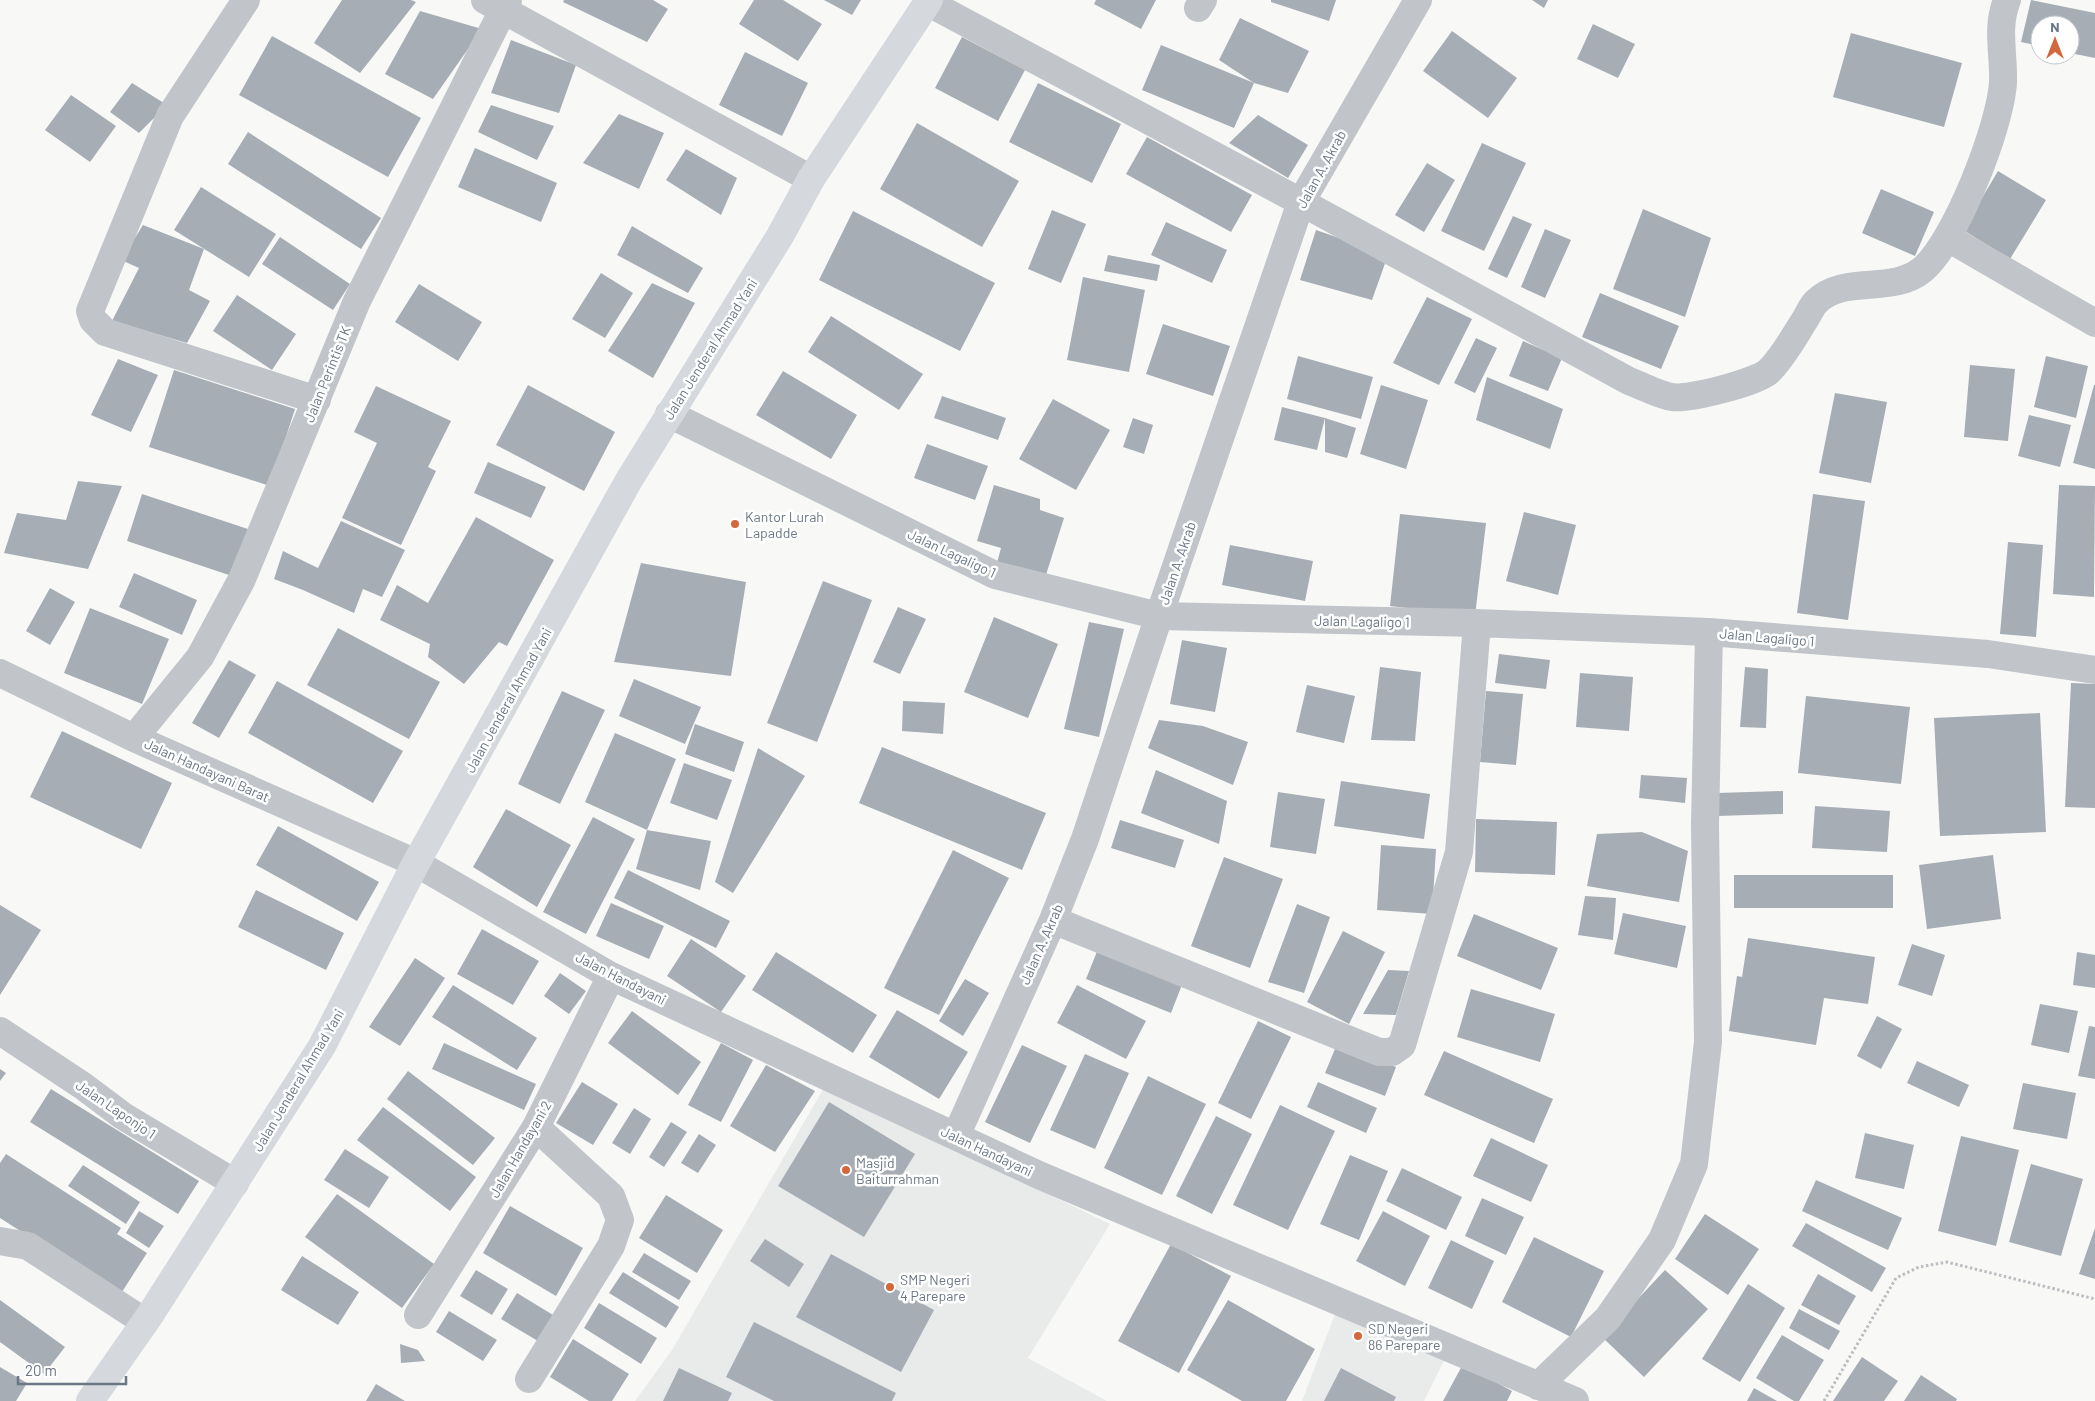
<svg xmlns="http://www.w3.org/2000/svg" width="2095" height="1401" viewBox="0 0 2095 1401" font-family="Barlow,sans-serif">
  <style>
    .built { fill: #e9eaea }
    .building { fill: #a7adb4 }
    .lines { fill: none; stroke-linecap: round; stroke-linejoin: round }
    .path { stroke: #bbbdc0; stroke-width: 3; stroke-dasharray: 2.5 2.5; stroke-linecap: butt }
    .minor { stroke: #c1c4c8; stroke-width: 28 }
    .trunk { stroke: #d5d9dd; stroke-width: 28 }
    .poi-dot { fill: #d3683c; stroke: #fff; stroke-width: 2 }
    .labels { text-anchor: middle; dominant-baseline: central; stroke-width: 5; stroke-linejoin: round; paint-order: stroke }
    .street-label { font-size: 14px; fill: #6b7785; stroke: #fff }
    .poi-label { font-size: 14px; fill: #6b7785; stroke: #fff; text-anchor: start }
  </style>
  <rect width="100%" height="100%" fill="#f8f9f7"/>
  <path class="built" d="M825,1086L1110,1224L1028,1358L1107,1401H635L672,1350Z
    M1335,1314L1445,1359L1424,1401H1302Z"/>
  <path class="building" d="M342,0H411L416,2L360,73L314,43Z
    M564,0H653L668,9L647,42L563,2Z
    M754,0H783L822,24L798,61L739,24Z
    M824,0H861L852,15Z
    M1096,0H1156L1141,29L1094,4Z
    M1271,0H1336L1329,21L1271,2Z
    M1532,0H1548L1544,8Z
    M2031,0L2095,13V58L2070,53V25H2040V46L2021,42Z
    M420,11L482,29L433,99L385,74Z
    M1240,18L1309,51L1288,93L1254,83L1234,128L1142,90L1161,45L1254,83L1219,60Z
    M1593,24L1635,44L1618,78L1577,59Z
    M1452,31L1517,78L1488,118L1423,71Z
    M1851,33L1962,63L1944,127L1833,97Z
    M272,36L421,118L388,177L239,95Z
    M962,37L1025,70L998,121L935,88Z
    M511,40L576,65L559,113L491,93Z
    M745,52L808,83L782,136L719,105Z
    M132,83L167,105L139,133L110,112Z
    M1038,83L1121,124L1092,183L1009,142Z
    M71,95L116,126L90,162L45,130Z
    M491,105L554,126L537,160L478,132Z
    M619,114L664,133L639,189L583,163Z
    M1258,115L1308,145L1288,178L1229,143Z
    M917,123L1019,181L982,247L880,189Z
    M248,132L381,218L361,249L228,164Z
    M1147,137L1252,195L1231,232L1126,174Z
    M1482,143L1526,163L1484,251L1441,231Z
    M475,148L557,183L541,222L458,187Z
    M686,149L737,178L721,215L666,180Z
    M1427,163L1455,180L1424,232L1395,215Z
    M1998,171L2046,200L2010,259L1963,230Z
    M201,187L276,234L249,277L174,230Z
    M1881,189L1934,212L1915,256L1862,233Z
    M1643,209L1711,238L1685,317L1613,289Z
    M1052,210L1086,224L1061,283L1028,269Z
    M853,211L995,283L960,351L819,280Z
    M1513,216L1532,224L1507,278L1488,269Z
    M1166,222L1227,250L1212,283L1151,255Z
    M143,225L204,249L189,290L210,301L187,343L112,321L139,268L121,260Z
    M632,226L703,268L688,293L617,255Z
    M1545,229L1571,240L1545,298L1521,287Z
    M1316,230L1388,255L1372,300L1300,280Z
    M280,237L350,284L333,310L262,264Z
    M1108,255L1160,265L1157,281L1104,271Z
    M601,273L633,293L605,338L572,319Z
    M1083,277L1145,290L1129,372L1067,360Z
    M652,283L695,303L653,378L608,351Z
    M419,284L482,322L458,361L395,322Z
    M1600,293L1679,326L1661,369L1582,337Z
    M237,295L296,334L272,370L213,331Z
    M1427,297L1472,319L1439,385L1393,363Z
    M831,316L923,374L899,410L808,352Z
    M1163,324L1230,346L1213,396L1146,374Z
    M1476,338L1497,348L1475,393L1454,383Z
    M1523,341L1562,358L1548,391L1509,376Z
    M1298,356L1373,377L1361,419L1287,399Z
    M2046,356L2088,366L2076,418L2034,407Z
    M118,359L158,375L131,432L91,415Z
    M1970,365L2015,369L2008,441L1964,437Z
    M174,370L295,409L270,486L149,447Z
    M783,371L857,415L831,459L756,415Z
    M1487,377L1563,409L1550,449L1476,420Z
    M528,385L615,432L584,491L496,445Z
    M1381,385L1428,400L1406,469L1360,454Z
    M2094,385H2095V469L2073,463Z
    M376,386L451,421L428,467L436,471L401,545L342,518L377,443L354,432Z
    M1835,393L1887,402L1871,483L1819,473Z
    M942,396L1006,418L998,440L934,418Z
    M1053,399L1110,430L1076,490L1019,459Z
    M1282,407L1325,418L1356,428L1347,458L1325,452V418L1317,450L1274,440Z
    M2029,415L2071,425L2060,467L2018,456Z
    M1133,418L1153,425L1144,454L1123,447Z
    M927,444L988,466L975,500L914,478Z
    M488,462L546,487L531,518L474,493Z
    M78,481L122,486L88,569L4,553L17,513L66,520Z
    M994,485L1040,499V510L1064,518L1045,578L997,563L1001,548L977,541Z
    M2059,485L2095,486L2094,597L2053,594Z
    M142,494L248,529L232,576L127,541Z
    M1813,494L1865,501L1848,620L1797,613Z
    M1524,512L1576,525L1558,595L1506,581Z
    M1400,514L1486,523L1475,616L1390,606Z
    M476,517L554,560L507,646L499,642L464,684L428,657L430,644L380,620L397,585L428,603Z
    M341,521L405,550L382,597L363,589L354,613L303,590L274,579L283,551L318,568Z
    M2008,542L2043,545L2036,637L2000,634Z
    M1230,545L1313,561L1305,601L1222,585Z
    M641,563L746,582L731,676L614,662Z
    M134,573L197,600L182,635L119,607Z
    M823,581L872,600L817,742L767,723Z
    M50,588L75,602L50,645L26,631Z
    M898,607L926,619L900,674L873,662Z
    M90,608L169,639L142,704L64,673Z
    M994,617L1058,644L1028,718L964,692Z
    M1089,622L1124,629L1099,737L1064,729Z
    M338,628L440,682L409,739L307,685Z
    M1182,640L1227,648L1215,712L1170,704Z
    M1499,654L1550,660L1546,689L1495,683Z
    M229,660L256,675L219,738L192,723Z
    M1380,667L1421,672L1415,741L1371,740Z
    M1745,667L1768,669L1766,728L1740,727Z
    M1580,673L1633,677L1629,731L1576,727Z
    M634,679L701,707L685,744L619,716Z
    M277,681L403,751L373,803L248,733Z
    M2071,683L2095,684V808L2065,807Z
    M1307,685L1355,696L1344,743L1296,732Z
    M562,691L605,710L560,804L518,784Z
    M1486,691L1523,694L1516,765L1480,762Z
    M1806,696L1910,707L1901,784L1798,773Z
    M903,701L945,703L943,734L902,731Z
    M2040,713L2046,832L1940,836L1934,718Z
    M1159,720L1203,726L1248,742L1233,785L1148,748Z
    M695,724L744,742L734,772L685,754Z
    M62,731L172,783L141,849L30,797Z
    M615,733L676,759L647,830L585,802Z
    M882,747L1046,813L1022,870L859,803Z
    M758,748L805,776L733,893L715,882Z
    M684,763L732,780L717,820L670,803Z
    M1156,770L1227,801L1219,844L1141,813Z
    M1641,775L1687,778L1685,803L1639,798Z
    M1341,781L1430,794L1424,839L1334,826Z
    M1783,791V814L1717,816V793Z
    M1278,792L1325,799L1316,854L1270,847Z
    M1815,806L1890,811L1887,852L1812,848Z
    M506,809L571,845L537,907L473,867Z
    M593,817L635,839L586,934L543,912Z
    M1476,819L1557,822L1555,875L1475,872Z
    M1120,820L1184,840L1175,868L1111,848Z
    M278,826L379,882L357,921L256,865Z
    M647,830L711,841L700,890L636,869Z
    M1642,832L1688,851L1679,902L1587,886L1597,834Z
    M1381,845L1436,849L1432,914L1377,910Z
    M953,850L1009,878L939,1015L884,988Z
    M1993,855L2001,919L1927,929L1919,865Z
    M1224,857L1283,879L1250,968L1191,946Z
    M628,870L730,921L716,948L614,898Z
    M1734,875H1893V908H1734Z
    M256,890L344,933L326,970L238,927Z
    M1585,896L1616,898L1613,940L1578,935Z
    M611,903L664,926L649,959L596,936Z
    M1297,904L1330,917L1304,993L1268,982Z
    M0,905L41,930L0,995Z
    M1623,913L1686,926L1677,968L1614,954Z
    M1474,914L1558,948L1541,990L1457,956Z
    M482,929L539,961L513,1005L457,974Z
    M1343,931L1385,952L1349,1024L1307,1002Z
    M1748,938L1875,957L1868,1004L1824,998L1816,1045L1729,1031L1737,976L1742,977Z
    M691,939L746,976L721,1012L667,976Z
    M1100,944L1185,977L1171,1013L1086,979Z
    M1912,944L1945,955L1932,996L1898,985Z
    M776,952L877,1015L853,1053L752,990Z
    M2077,952L2095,955V988L2073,985Z
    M415,958L445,978L400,1046L369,1027Z
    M1388,970L1409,971L1396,1015L1363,1014Z
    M560,973L586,991L569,1014L544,996Z
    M965,979L989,993L963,1036L939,1021Z
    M453,985L537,1038L517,1070L432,1017Z
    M1077,985L1146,1021L1126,1059L1057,1023Z
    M1471,989L1555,1014L1540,1062L1457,1037Z
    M2040,1004L2078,1011L2069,1053L2031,1045Z
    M897,1010L968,1052L939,1099L869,1057Z
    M632,1011L701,1062L678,1095L608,1043Z
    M1877,1016L1902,1029L1881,1069L1857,1056Z
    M1258,1021L1291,1037L1251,1119L1218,1103Z
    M2089,1026L2095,1027V1079L2078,1076Z
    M444,1043L536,1084L524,1110L432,1069Z
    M721,1043L753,1060L721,1122L688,1105Z
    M1337,1044L1396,1067L1385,1096L1325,1073Z
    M1022,1045L1067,1066L1030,1143L985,1122Z
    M1444,1051L1553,1099L1534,1143L1424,1095Z
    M1085,1054L1129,1073L1095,1149L1050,1130Z
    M1917,1061L1969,1085L1959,1107L1907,1083Z
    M766,1065L815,1091L775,1152L730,1126Z
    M0,1069L6,1073L0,1081Z
    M408,1071L495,1138L473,1165L387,1099Z
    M1148,1076L1206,1104L1162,1195L1104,1168Z
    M582,1082L618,1104L593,1145L556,1123Z
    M1318,1082L1377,1108L1366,1133L1307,1107Z
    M2023,1083L2076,1093L2067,1139L2013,1129Z
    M51,1089L199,1181L178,1214L30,1122Z
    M829,1102L915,1154L864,1237L778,1186Z
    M1280,1105L1335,1131L1288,1230L1233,1205Z
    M383,1107L476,1177L450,1211L357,1140Z
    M634,1108L651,1119L630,1154L612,1143Z
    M1216,1116L1252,1134L1212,1214L1176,1196Z
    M671,1122L687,1132L664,1167L649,1157Z
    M1865,1133L1914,1145L1904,1189L1855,1178Z
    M699,1134L716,1145L698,1173L681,1163Z
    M1961,1136L2019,1150L1996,1246L1938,1231Z
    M1491,1138L1548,1165L1531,1202L1473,1176Z
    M345,1149L389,1177L369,1208L324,1180Z
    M6,1154L121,1228L117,1234L147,1253L120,1295L0,1218V1163Z
    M1350,1155L1388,1171L1359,1240L1320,1224Z
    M2031,1164L2083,1179L2061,1256L2009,1242Z
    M83,1165L140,1202L126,1224L68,1186Z
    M1402,1168L1462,1197L1446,1230L1386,1201Z
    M1816,1180L1902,1218L1888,1250L1802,1211Z
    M337,1194L434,1264L402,1308L305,1237Z
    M666,1195L723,1230L697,1273L639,1238Z
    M1482,1198L1524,1217L1506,1255L1465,1236Z
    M510,1206L583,1248L556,1296L483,1253Z
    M139,1211L164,1226L149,1248L126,1233Z
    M1383,1211L1430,1236L1405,1286L1356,1261Z
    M1705,1214L1759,1249L1728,1295L1675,1259Z
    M1806,1223L1886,1268L1872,1292L1792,1246Z
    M2095,1228V1279L2079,1274Z
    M1534,1237L1604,1271L1571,1337L1502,1302Z
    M765,1239L804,1264L789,1287L750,1261Z
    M1451,1240L1494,1261L1472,1309L1428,1288Z
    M1171,1244L1231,1276L1179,1373L1118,1341Z
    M644,1253L691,1281L679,1300L632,1272Z
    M831,1254L934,1310L901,1372L796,1317Z
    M302,1256L359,1292L338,1325L281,1290Z
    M476,1270L508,1289L492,1315L460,1296Z
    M1665,1270L1708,1309L1644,1377L1602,1337Z
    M623,1272L679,1307L666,1328L609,1293Z
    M1818,1274L1856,1296L1839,1325L1801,1305Z
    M1748,1284L1785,1308L1740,1382L1702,1359Z
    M517,1293L558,1318L543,1344L501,1319Z
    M0,1300L65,1347L44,1374L0,1342Z
    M1228,1300L1315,1349L1286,1401H1242L1187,1370Z
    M599,1303L657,1338L641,1364L584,1328Z
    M1799,1309L1840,1331L1829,1350L1789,1328Z
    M449,1311L497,1340L483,1361L436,1332Z
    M754,1322L896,1393L892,1401H774L726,1377Z
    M1782,1335L1824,1360L1799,1401H1794L1756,1378Z
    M573,1339L629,1374L612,1401H589L550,1377Z
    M400,1344L418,1350L425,1361L401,1363Z
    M1862,1357L1898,1381L1884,1401H1833Z
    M1463,1364L1512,1391L1507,1401H1443Z
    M0,1367L27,1383L16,1401H0Z
    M679,1368L732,1393L728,1401H663Z
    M1341,1368L1396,1397L1394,1401H1324Z
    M1921,1375L1957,1399L1956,1401H1904Z
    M376,1384L405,1401H366Z
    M1754,1388L1777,1401H1747Z"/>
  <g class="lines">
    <path class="path" d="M1824,1401L1896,1278L1919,1267L1947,1262L2095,1299"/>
    <path class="minor" d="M246,0L170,116L90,311L93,320L105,332L317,400
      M485,0L811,179
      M927,2L1301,202L1629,381C1643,386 1658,395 1672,397C1688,400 1758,382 1769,371C1784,356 1795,335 1806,318C1809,313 1812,306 1816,302C1844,274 1891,295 1922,270C1955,243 2001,125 2003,82C2004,53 1996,28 2007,0
      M1198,8L1203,0
      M1948,238L2095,323
      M669,414L995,575L1159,616L1477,623L1709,632L1988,654L2095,670
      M0,673L134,738L416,863L611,976L1041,1176L1575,1401
      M134,738L200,657L242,579L357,301L508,0
      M1053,920L1379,1052H1392L1402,1045L1459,852L1477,623
      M0,1031L83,1086L123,1116L235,1183
      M956,1136L1053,920L1085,839L1159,616L1301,202L1418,0
      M0,1241L28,1246L145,1322
      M418,1315L536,1127L611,976
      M529,1379L611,1246L620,1220L611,1196L536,1127
      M1538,1386L1608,1318L1662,1240L1694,1164L1708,1042L1705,825L1709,632"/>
    <path class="trunk" d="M90,1401L150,1315L322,1046L416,863L629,480L780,236L811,179L929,0"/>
  </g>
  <g class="poi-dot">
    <circle cx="735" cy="524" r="5"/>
    <circle cx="846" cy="1170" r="5"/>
    <circle cx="890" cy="1287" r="5"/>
    <circle cx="1358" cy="1336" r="5"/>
  </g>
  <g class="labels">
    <g class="street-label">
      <text transform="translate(1321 169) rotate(-61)">Jalan A. Akrab</text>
      <text transform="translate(710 349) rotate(-58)">Jalan Jenderal Ahmad Yani</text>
      <text transform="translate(327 374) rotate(-68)">Jalan Perintis TK</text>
      <text transform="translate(952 553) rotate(25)">Jalan Lagaligo 1</text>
      <text transform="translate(1177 563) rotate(-71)">Jalan A. Akrab</text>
      <text transform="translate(1362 621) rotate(1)">Jalan Lagaligo 1</text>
      <text transform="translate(1767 637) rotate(5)">Jalan Lagaligo 1</text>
      <text transform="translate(508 700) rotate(-61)">Jalan Jenderal Ahmad Yani</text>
      <text transform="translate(207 770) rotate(24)">Jalan Handayani Barat</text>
      <text transform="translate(1041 944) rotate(-66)">Jalan A. Akrab</text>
      <text transform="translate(621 978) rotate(27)">Jalan Handayani</text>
      <text transform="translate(298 1080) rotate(-59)">Jalan Jenderal Ahmad Yani</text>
      <text transform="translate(116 1109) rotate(34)">Jalan Laponjo 1</text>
      <text transform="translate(520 1149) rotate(-60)">Jalan Handayani 2</text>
      <text transform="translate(987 1151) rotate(25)">Jalan Handayani</text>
    </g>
    <g class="poi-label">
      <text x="745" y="516">Kantor Lurah<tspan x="745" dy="16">Lapadde</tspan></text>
      <text x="856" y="1162">Masjid<tspan x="856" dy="16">Baiturrahman</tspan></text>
      <text x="900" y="1279">SMP Negeri<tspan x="900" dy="16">4 Parepare</tspan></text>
      <text x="1368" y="1328">SD Negeri<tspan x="1368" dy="16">86 Parepare</tspan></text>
    </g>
  </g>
  <g transform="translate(2055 40)"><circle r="24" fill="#ffffff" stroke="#c4c9ce"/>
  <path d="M0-4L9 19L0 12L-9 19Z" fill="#d3683c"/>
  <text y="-8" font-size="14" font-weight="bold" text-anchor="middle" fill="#6b7785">N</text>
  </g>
  <path d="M18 1376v8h108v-8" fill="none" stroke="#6b7785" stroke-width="2.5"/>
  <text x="25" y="1376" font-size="15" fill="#6b7785" stroke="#ffffff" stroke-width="4" paint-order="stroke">20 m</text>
</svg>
